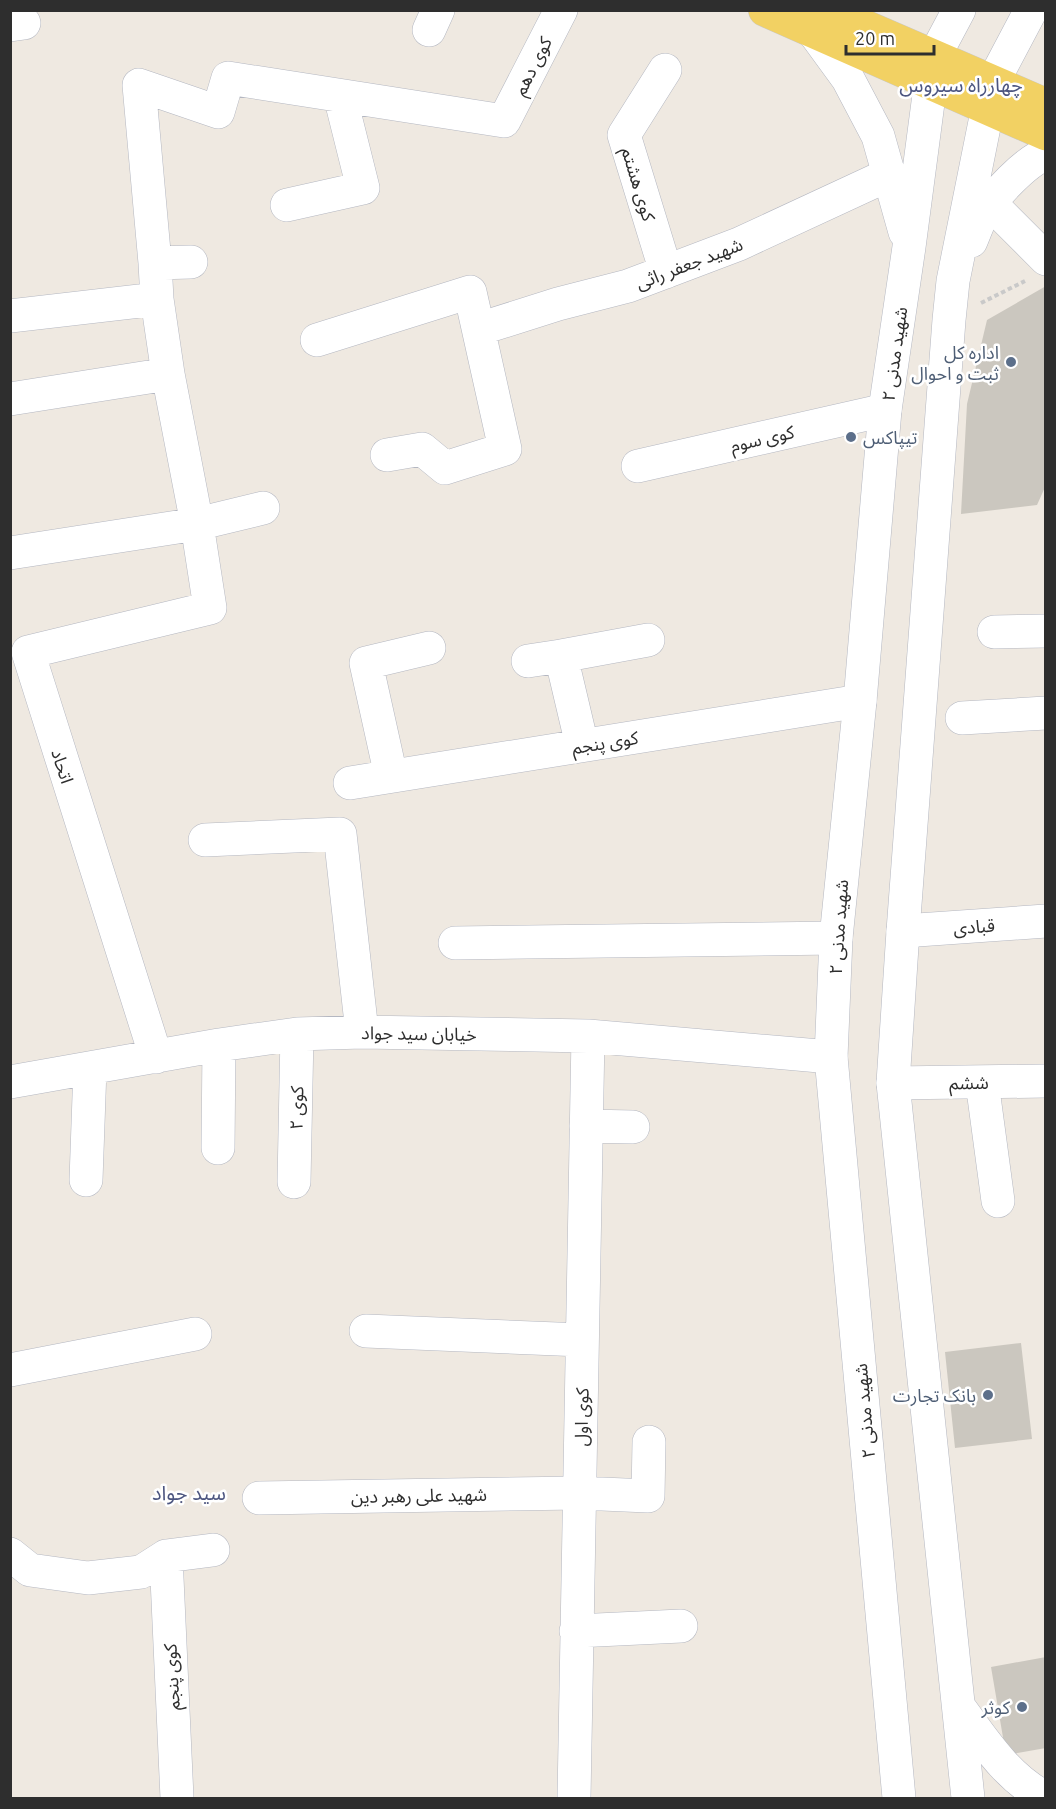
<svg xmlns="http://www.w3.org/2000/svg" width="1056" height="1809" viewBox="0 0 1056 1809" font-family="Ubuntu,'Noto Sans Arabic',sans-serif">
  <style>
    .building { fill: #cbc7bf }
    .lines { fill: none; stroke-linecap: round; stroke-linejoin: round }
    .street-casing { stroke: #b4b7c1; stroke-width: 34 }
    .secondary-casing { stroke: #b4b7c1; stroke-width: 34 }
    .primary-casing { stroke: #c9c9c9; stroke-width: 34 }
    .path { stroke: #c9c9c9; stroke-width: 4; stroke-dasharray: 4.5 3; stroke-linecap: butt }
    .street { stroke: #fff; stroke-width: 33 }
    .secondary { stroke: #fff; stroke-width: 33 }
    .primary { stroke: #f2d163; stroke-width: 33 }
    .service-dot { fill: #5c6f8a; stroke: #fff; stroke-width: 2 }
    .labels { text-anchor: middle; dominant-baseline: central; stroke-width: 5; stroke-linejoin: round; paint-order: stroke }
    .street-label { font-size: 18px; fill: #2e2e2e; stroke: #fff }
    .service-label { font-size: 18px; fill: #4e5e75; stroke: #fff; text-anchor: end }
    .neighbourhood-label { font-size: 20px; fill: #4d5680; stroke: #fff }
  </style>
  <rect width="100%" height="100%" fill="#efe9e1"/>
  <path class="building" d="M1046,286V485L1037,505L961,514L967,404L987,320Z
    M1021,1343L1032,1439L955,1448L945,1352Z
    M1046,1657V1748L1006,1755L991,1667Z"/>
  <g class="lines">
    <g class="street-casing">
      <path id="street" d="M10,25L24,23
        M429,30L438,10
        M665,70L624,135L666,272
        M991,204L1046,259
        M287,205L363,188L340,96
        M155,263L191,262
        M10,316L157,299
        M479,329L558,304L628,286L739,244L890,174
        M317,340L470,292L505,449L445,468L422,449L387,455
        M10,399L168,374
        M638,466L885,410
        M10,553L197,524L263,508
        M994,632L1046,631
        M561,656L582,745
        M528,661L561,656L648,640
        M962,718L1046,713
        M391,776L366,663L429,648
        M350,783L860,701
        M205,840L340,834L362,1032
        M903,931L1046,921
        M455,943L836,938
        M156,1057L28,652L210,608L197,524L168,374L157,299L155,263L139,85L218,112L228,78L504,121L561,10
        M10,1082L219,1045L297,1034L362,1032L588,1036L831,1057
        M982,1082L998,1201
        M893,1083L1046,1081
        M586,1126L633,1127
        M218,1148L219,1045
        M86,1180L90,1068
        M294,1182L297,1034
        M366,1331L582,1340
        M10,1370L195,1334
        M259,1498L579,1493L648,1496L649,1442
        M10,1554L30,1570L88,1578L141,1572L166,1556L213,1550
        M166,1556L177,1798
        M576,1631L681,1626
        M574,1798L588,1036"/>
    </g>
    <g class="secondary-casing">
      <path id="secondary" d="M813,31L848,79L878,136L905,232
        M971,241C975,232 978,222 983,214C993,196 1026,161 1046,154
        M959,1707C984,1741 1007,1778 1046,1798
        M899,1798L831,1057L836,938L860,701L885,410L909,247L934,57L959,10
        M968,1798L893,1083L903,931L949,320L953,281L993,82L1031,10"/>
    </g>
    <g class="primary-casing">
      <path id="primary" d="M765,10L1046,134
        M827,10L1046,105"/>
    </g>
    <path class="path" d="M981,303L1025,281"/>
    <use href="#street" class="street"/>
    <use href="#secondary" class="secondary"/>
    <use href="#primary" class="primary"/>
  </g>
  <g class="service-dot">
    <circle cx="1011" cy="362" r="6"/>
    <circle cx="851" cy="437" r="6"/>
    <circle cx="988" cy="1395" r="6"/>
    <circle cx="1022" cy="1707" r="6"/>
  </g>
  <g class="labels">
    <g class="street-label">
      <text transform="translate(532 66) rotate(-63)">کوی دهم</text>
      <text transform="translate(639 184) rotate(73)">کوی هشتم</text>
      <text transform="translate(689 263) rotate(-21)">شهید جعفر راثی</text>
      <text transform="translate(894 354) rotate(-82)">شهید مدنی ۲</text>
      <text transform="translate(762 438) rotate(-13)">کوی سوم</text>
      <text transform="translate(605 742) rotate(-9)">کوی پنجم</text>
      <text transform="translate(63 766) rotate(72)">اتحاد</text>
      <text transform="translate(974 926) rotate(-4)">قبادی</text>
      <text transform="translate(838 927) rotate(-86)">شهید مدنی ۲</text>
      <text transform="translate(419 1033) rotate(1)">خیابان سید جواد</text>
      <text transform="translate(969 1082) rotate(-1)">ششم</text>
      <text transform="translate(296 1108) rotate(-89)">کوی ۲</text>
      <text transform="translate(864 1411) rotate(-95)">شهید مدنی ۲</text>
      <text transform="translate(581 1417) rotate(-89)">کوی اول</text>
      <text transform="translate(419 1495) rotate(-1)">شهید علی رهبر دین</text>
      <text transform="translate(171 1677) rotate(-93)">کوی پنجم</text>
    </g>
    <g class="service-label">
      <text x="999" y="352">اداره کل<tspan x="999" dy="21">ثبت و احوال</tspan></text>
      <text x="863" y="437" text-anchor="start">تیپاکس</text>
      <text x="976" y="1395">بانک تجارت</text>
      <text x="1010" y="1707">کوثر</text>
    </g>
    <g class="neighbourhood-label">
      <text x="961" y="84">چهارراه سیروس</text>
      <text x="189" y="1492">سید جواد</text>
    </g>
  </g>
  <rect width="1056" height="1809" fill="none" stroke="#2e2e2e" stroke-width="24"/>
  <path d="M846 45v9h88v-9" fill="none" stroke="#2e2e2e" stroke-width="3"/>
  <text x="855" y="45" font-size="18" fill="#2e2e2e" stroke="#ffffff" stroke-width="4.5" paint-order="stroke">20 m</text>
</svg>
